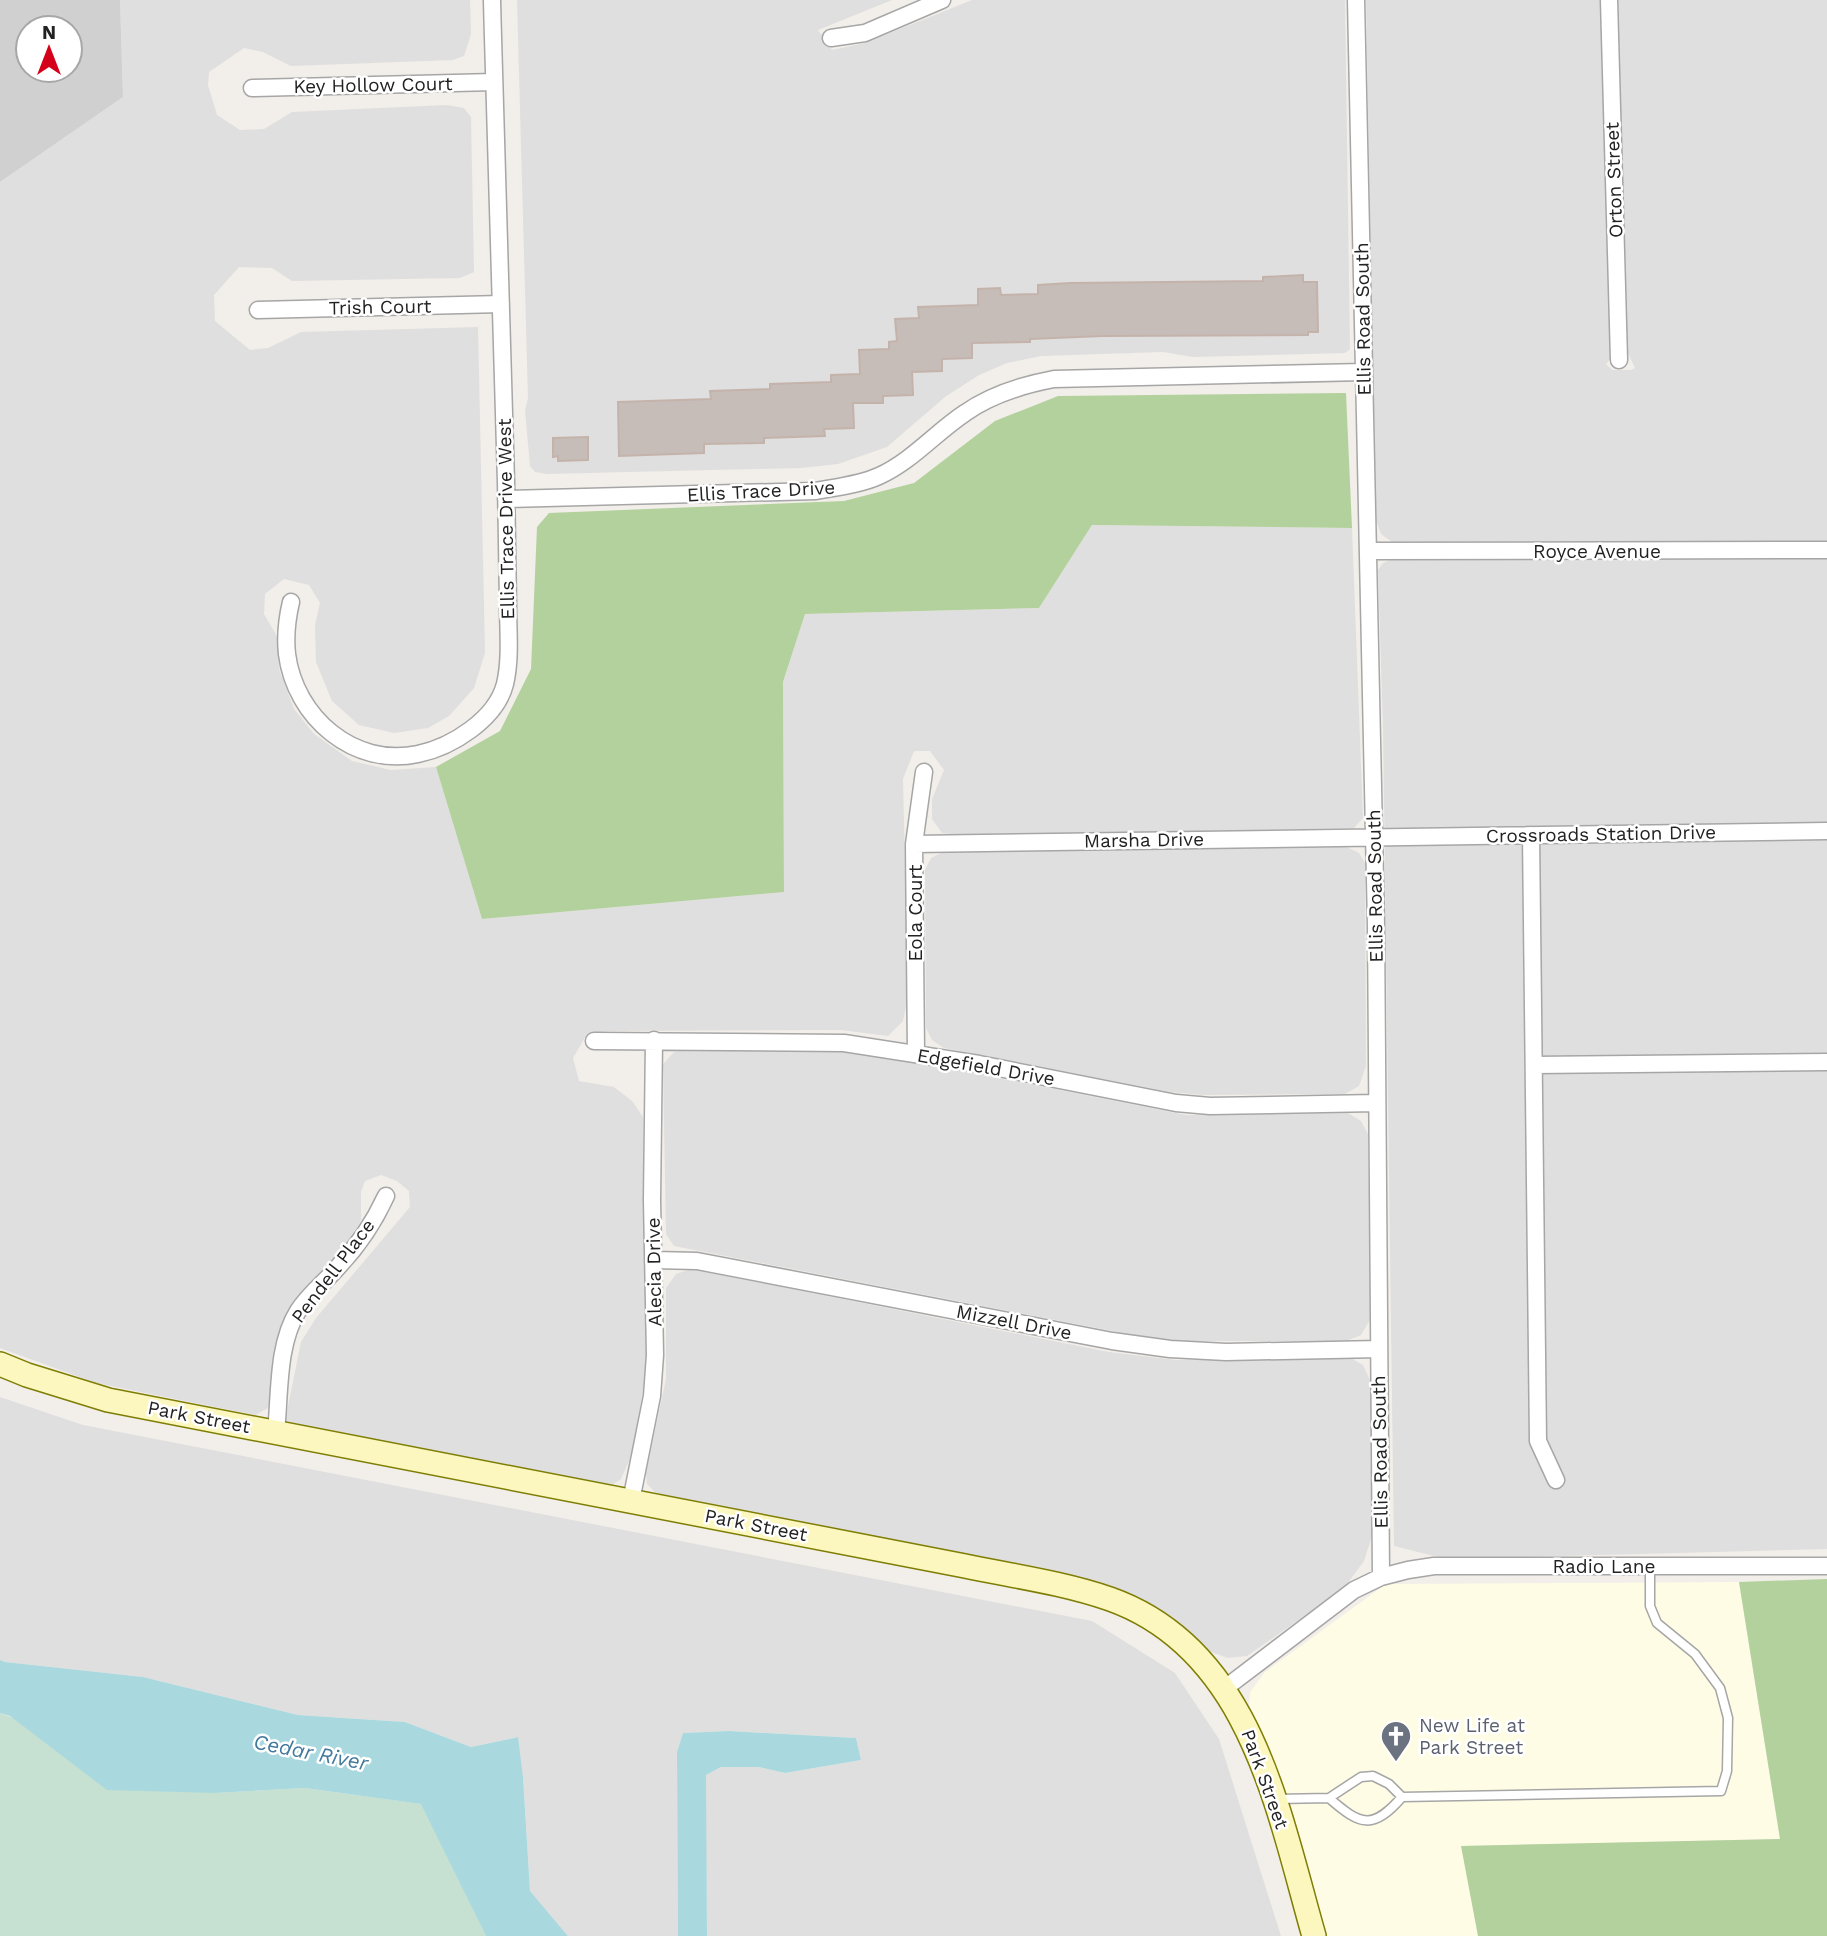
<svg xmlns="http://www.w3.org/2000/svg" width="1827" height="1936" viewBox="0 0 1827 1936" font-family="'Work Sans',sans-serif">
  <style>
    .residential { fill: #e0dfdf }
    .education { fill: #fffce5 }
    .religious { fill: #d0d0d0; fill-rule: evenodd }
    .forest { fill: #b3d19d }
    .wetland { fill: #c6e0d1 }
    .water { fill: #a9d9df }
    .building { fill: #c7bdb8; stroke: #c4b3ab; stroke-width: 2 }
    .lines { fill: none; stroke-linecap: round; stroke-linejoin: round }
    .lane-casing { stroke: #a6a6a6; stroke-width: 11 }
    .street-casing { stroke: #a6a6a6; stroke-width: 19 }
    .secondary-casing { stroke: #7e7d04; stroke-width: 26 }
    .lane { stroke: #fff; stroke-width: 8 }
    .street { stroke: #fff; stroke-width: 16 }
    .secondary { stroke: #fbf7be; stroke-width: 23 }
    .labels { text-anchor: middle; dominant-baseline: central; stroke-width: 5; stroke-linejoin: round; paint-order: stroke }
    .street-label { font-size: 19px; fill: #222; stroke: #fff }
    .worship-label { font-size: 19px; fill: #5b616d; stroke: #fff; text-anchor: start }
    .water-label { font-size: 21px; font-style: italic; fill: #437a9c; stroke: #fff }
  </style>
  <rect width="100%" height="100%" fill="#f2eee9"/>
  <path class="residential" d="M120,0H470L471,34L464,56L453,60L291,66L263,52L244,48L209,72L208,85L217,115L240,130L264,129L292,112L447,105L464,108L471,117L474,272L460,278L292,281L272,268L239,267L214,295L215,321L250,350L268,348L301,332L478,327L485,653L474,688L449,716L428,728L394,733L359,725L332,701L316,662L315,625L320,603L309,585L284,579L265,594L264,614L278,638L279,669L294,709L314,734L352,761L391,770L436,767L482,919L784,892L783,682L805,614L1039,608L1092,525L1352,528L1363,818L1354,828L968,836L942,833L932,819V799L944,770L930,751H914L903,779L908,997L903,1021L888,1036L841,1030L608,1031L587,1034L573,1058L579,1081L614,1087L632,1101L643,1117L647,1366L632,1454L621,1479L610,1486L285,1421L301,1342L316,1318L410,1207L409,1191L397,1181L381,1175L365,1181L361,1192V1219L357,1234L283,1326L268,1408L255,1415L96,1383L0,1348V182L123,97Z
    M517,0H892L818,30L832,50L865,43L972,0H1345L1350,349L1345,353L1193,357L1163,352L1041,356L1007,363L979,375L945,397L887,447L838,464L801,468L547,474L535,472L530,466L525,410L528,398Z
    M1366,0H1601L1612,357L1606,364L1612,370H1631L1635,368L1626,349L1616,0H1827V541L1392,542L1381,534L1376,520Z
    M1395,558H1827V1549L1446,1559L1394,1546L1383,727L1378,570L1383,563Z
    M1347,847L1359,853L1365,863L1366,1066L1359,1086L1345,1094L1202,1095L1171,1092L944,1048L932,1040L926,1028L925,870L931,858L943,852Z
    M690,1049L866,1052L1186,1115L1348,1113L1361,1121L1368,1134L1371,1318L1361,1335L1346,1341H1164L674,1246L666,1234L663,1064L674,1052Z
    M691,1269L1109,1352L1176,1360L1351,1358L1363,1365L1371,1382L1372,1536L1364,1561L1344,1588L1247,1656L1228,1658L1208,1651L1174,1618L1128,1593L1077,1577L658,1495L647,1484L646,1473L666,1379V1288L676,1274Z
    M0,1397L83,1425L1092,1621L1175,1673L1219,1739L1281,1936H707L705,1775L721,1767H759L785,1773L861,1760L856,1738L729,1731L683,1733L677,1752L678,1936H568L530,1891L523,1777L517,1737L471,1747L405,1722L298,1715L143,1677L5,1662L0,1660Z"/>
  <path class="education" d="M1739,1582L1780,1839L1462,1846L1478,1936H1326L1249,1705L1250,1692L1265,1672L1386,1584Z"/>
  <path class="religious" d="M0,0H120L123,97L0,182ZM28,28H70V70H28Z"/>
  <path class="forest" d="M1346,393L1352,528L1092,525L1039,608L805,614L783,682L784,892L482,919L436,767L500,731L531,669L537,527L549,513L844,501L914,483L995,421L1058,396Z
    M1827,1579V1936H1478L1461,1846L1780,1839L1739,1582Z"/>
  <path class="wetland" d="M0,1713L215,1793L305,1788L422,1804L486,1936H0Z"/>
  <path class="water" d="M0,1660L5,1662L143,1677L298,1715L405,1722L471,1747L518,1737L523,1777L530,1891L568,1936H486L421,1804L305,1788L215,1793L107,1790L10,1716L0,1713Z
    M729,1731L856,1738L861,1760L785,1773L759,1767H721L706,1775L707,1936H678L677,1752L683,1733Z"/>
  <path class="building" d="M1303,275V282H1317L1318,332H1308V335L1103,336L1030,339V342L972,343V358L942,359V371L912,372L913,395L883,396V403H853L854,428L824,429L825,436L764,438V443L704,444V453L619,456L618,402L711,399L710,391L770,389V384L831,382V375L860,374L859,350L889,349V342L897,341L895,319L919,318L918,307L978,305V289L1000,288L1001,295L1038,294V285L1070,283L1263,281V277Z
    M588,437V460L558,461V456L553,457V438Z"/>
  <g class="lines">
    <g class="lane-casing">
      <path id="lane" d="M1329,1798C1361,1826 1373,1830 1402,1797
        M1277,1799L1329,1798L1361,1777L1373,1776L1389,1784L1402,1797L1721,1791L1727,1771L1728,1718L1720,1688L1695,1654L1657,1623L1650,1606V1566"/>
    </g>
    <g class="street-casing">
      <path id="street" d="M1356,0L1376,926L1381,1577
        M1609,0L1619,360
        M831,38L865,33L942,0
        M252,88L494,82
        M258,310L501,304
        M506,499L816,491C837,487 859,485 879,476C912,461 935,433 965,413C992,394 1022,385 1054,379L1364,372
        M1368,551L1827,550
        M291,602C287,619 285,636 287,654C295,717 354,768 418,754C452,747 496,719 505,684C511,659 508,630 508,604C507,564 507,523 506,482C502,322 496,161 492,0
        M1531,835L1538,1441L1556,1480
        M914,844L1827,831
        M594,1041L844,1043L979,1064L1176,1103L1210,1106L1376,1103
        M916,1054L914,844L924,772
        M1534,1065L1827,1062
        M654,1260L697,1261L1112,1341L1170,1349L1226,1352L1379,1349
        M276,1432C280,1394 277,1344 298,1311C309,1294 325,1282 338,1267C358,1246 374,1222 386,1196
        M631,1501L652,1396L655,1355L652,1200L654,1040
        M1224,1689L1354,1590L1381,1577L1408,1570L1434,1566H1827"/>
    </g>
    <g class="secondary-casing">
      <path id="secondary" d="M0,1364L27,1375L108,1400L965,1566C1013,1576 1064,1583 1110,1599C1251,1649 1278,1811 1314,1936"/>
    </g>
    <use href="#lane" class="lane"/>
    <use href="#street" class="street"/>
    <use href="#secondary" class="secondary"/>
  </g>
  <defs>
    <g id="church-pin" transform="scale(1.575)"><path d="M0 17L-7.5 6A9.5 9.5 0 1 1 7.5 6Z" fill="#6b7280" stroke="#fff"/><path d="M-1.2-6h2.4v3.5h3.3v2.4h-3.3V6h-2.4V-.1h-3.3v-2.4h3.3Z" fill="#fff"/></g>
  </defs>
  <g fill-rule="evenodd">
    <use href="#church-pin" x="1396" y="1736"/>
  </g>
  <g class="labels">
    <g class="street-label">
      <text transform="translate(373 85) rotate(-1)">Key Hollow Court</text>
      <text transform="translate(1614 180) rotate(-92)">Orton Street</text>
      <text transform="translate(380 307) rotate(-1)">Trish Court</text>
      <text transform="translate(1363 319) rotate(-91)">Ellis Road South</text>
      <text transform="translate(761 491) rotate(-3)">Ellis Trace Drive</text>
      <text transform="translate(506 519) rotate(-91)">Ellis Trace Drive West</text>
      <text x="1597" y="551">Royce Avenue</text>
      <text transform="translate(1601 834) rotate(-1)">Crossroads Station Drive</text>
      <text transform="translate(1144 840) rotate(-1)">Marsha Drive</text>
      <text transform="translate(1375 886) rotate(-91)">Ellis Road South</text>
      <text transform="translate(915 913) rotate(-90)">Eola Court</text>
      <text transform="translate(986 1067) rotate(10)">Edgefield Drive</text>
      <text transform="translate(333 1271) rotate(-53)">Pendell Place</text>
      <text transform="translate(654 1272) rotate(-91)">Alecia Drive</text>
      <text transform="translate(1014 1322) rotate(11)">Mizzell Drive</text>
      <text transform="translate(199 1417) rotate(11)">Park Street</text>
      <text transform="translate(1380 1452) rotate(-91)">Ellis Road South</text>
      <text transform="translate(756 1525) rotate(11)">Park Street</text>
      <text x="1604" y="1566">Radio Lane</text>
      <text transform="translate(1265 1779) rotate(70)">Park Street</text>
    </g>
    <g class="worship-label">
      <text x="1419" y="1725">New Life at<tspan x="1419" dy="22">Park Street</tspan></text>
    </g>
    <g class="water-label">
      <text transform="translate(311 1752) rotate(11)">Cedar River</text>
    </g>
  </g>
  <g transform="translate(49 49)"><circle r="33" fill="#ffffff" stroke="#a7a7a7" stroke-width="2"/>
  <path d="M0-5L12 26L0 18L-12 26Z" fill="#d40019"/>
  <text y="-10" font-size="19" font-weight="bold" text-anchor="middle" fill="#222222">N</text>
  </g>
</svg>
